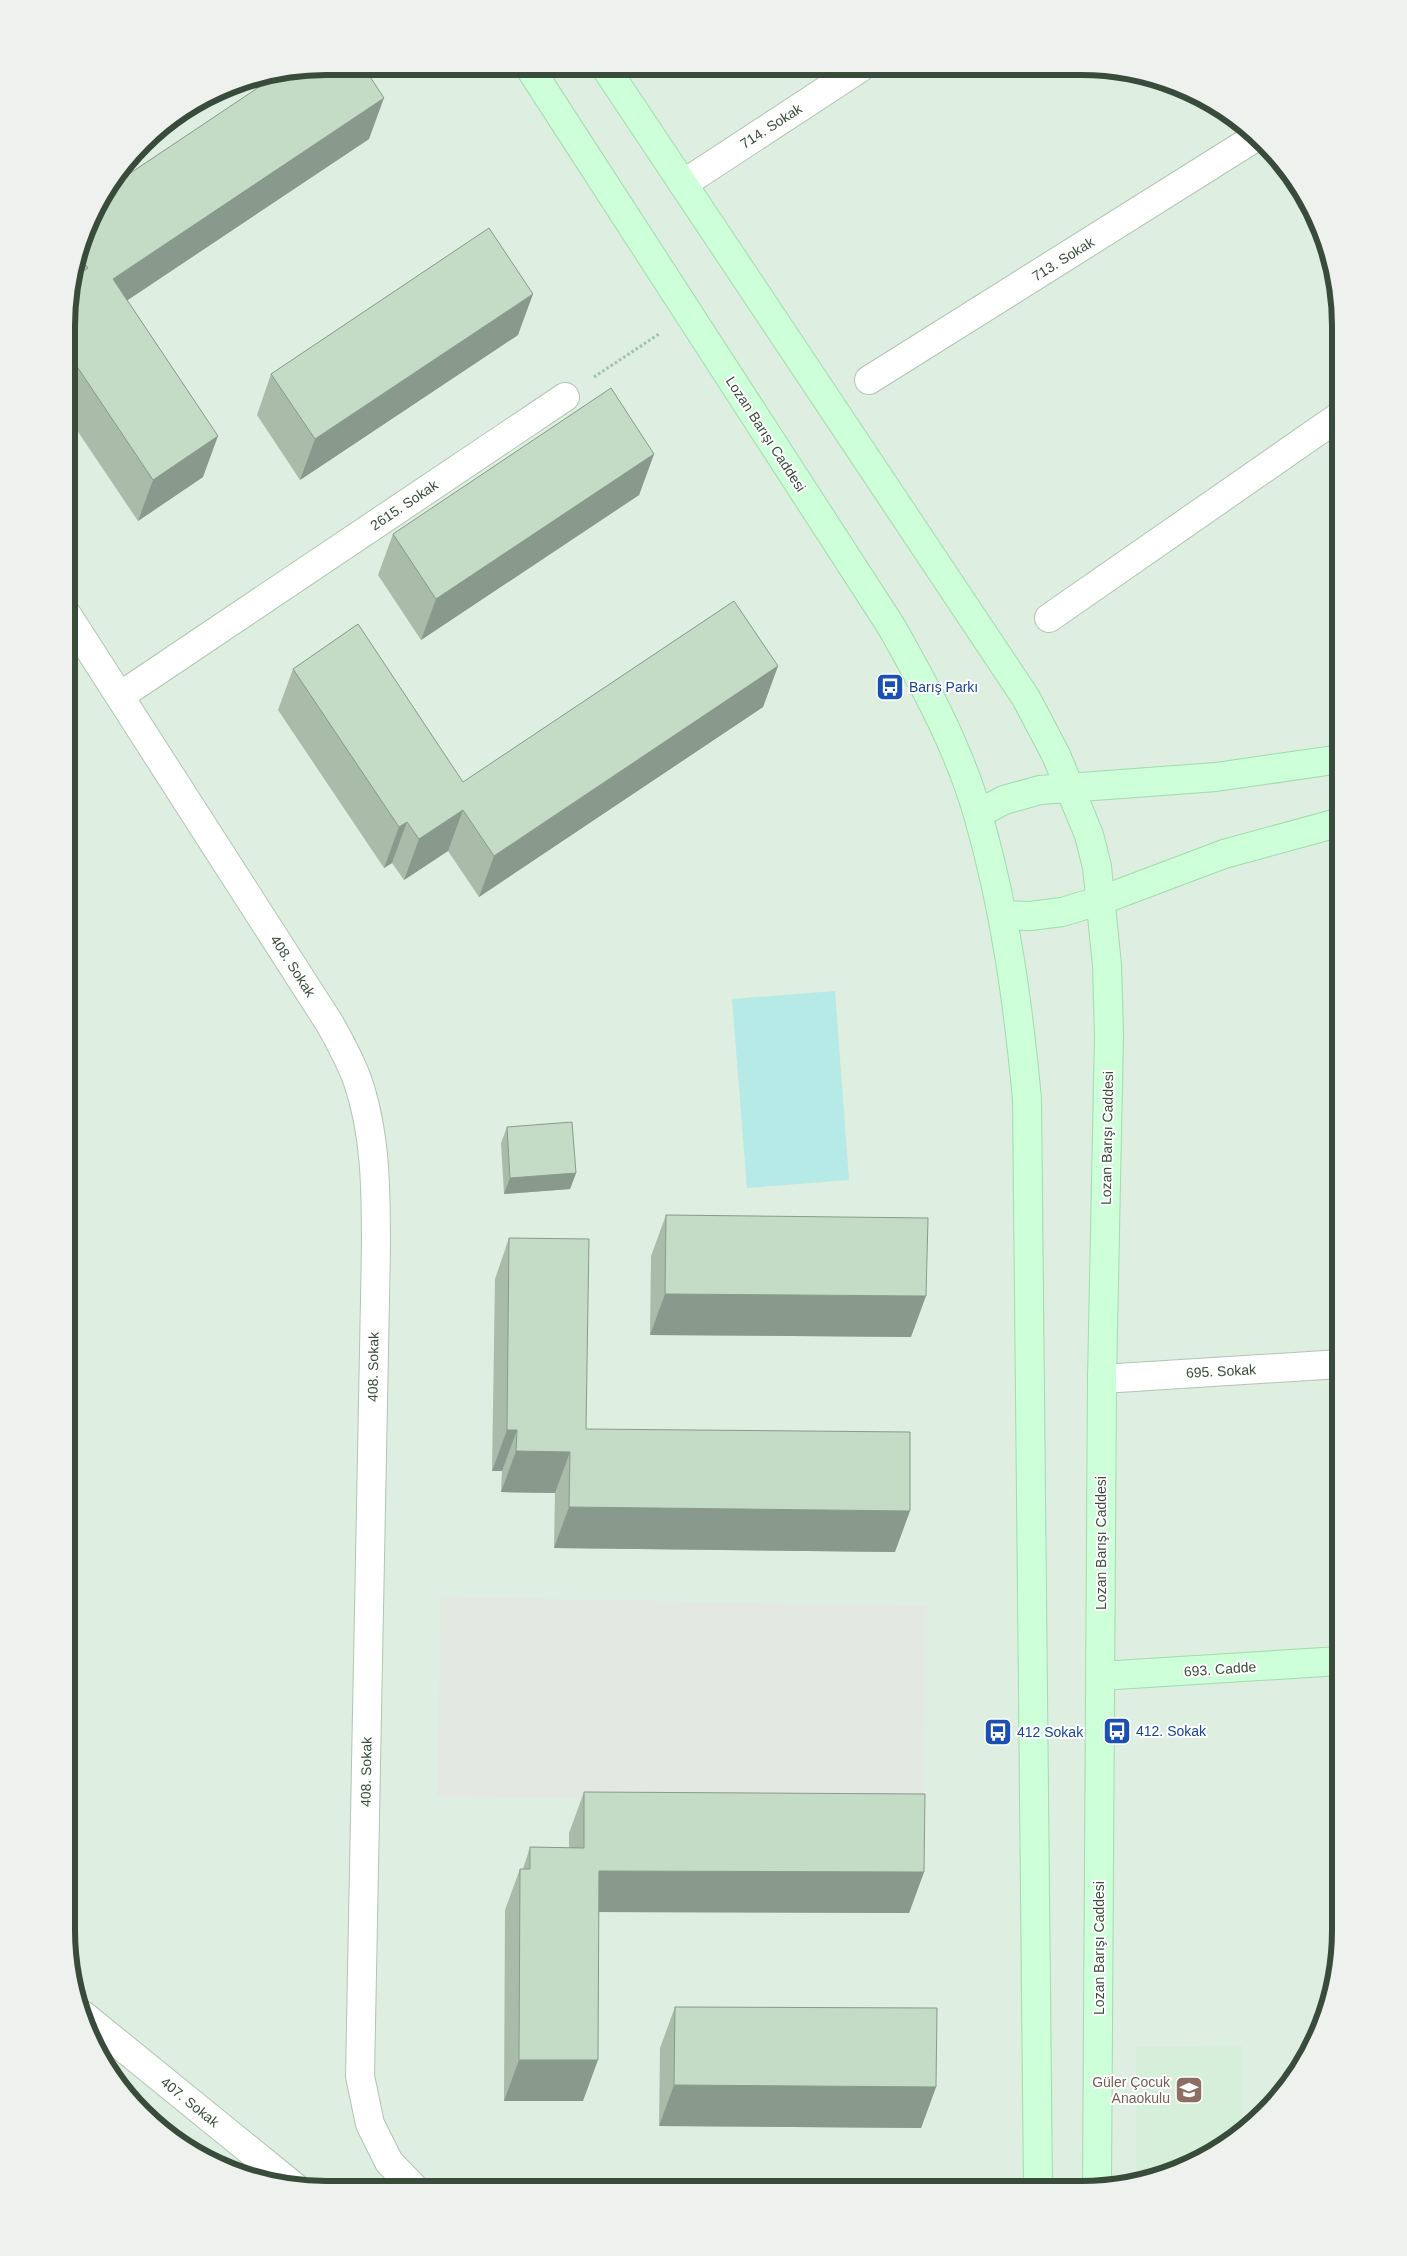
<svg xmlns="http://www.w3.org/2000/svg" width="1407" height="2256" viewBox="0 0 1407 2256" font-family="Helvetica,sans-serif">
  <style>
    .residential { fill: #deeee0 }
    .education { fill: #d6efdb }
    .green { fill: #b5eae6 }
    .parking { fill: #e3e8e3 }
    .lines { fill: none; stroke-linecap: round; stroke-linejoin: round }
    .street-casing { stroke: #b1c5b3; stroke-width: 30 }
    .secondary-casing { stroke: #a0dcac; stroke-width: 30 }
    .path { stroke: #9fc4a3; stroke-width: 3; stroke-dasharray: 2.5 2.5; stroke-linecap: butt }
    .street { stroke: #fff; stroke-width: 28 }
    .secondary { stroke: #cdffd8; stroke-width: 28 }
    .wall { fill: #a9bcaa }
    .shaded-wall { fill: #89998b }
    .building { fill: #c4dbc6; stroke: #89998b }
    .labels { text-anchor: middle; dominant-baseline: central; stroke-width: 4; stroke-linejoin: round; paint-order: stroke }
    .street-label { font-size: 14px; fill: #394b3a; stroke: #fff }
    .transit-label { font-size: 14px; fill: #164399; stroke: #fff; text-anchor: start }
    .education-label { font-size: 14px; fill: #785e54; stroke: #fff; text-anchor: end }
    .rim { fill: none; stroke: #394b3a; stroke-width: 6 }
  </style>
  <rect width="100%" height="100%" fill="#ecf6ee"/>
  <path class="residential" d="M326,66L1115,69L1180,86L1239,120L1287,168L1321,227L1341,326L1340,1947L1327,2014L1287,2088L1239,2136L1180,2170L1081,2190L293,2188L227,2170L168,2136L120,2088L86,2029L66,1930L68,293L93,211L155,131L227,86Z"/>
  <path class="education" d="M1242,2046V2133L1180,2170L1136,2179V2047Z"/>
  <path class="green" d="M835,991L849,1180L747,1188L732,999Z"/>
  <path class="parking" d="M441,1597L927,1606L923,1805L437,1796Z"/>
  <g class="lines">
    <g class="street-casing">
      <path id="street" d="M683,184L860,68
        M869,380L1256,137
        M68,616L330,1024C340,1042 350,1060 357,1079C376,1133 376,1191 376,1247L360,2076L370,2124L389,2162L414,2188
        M1049,618L1341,415
        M120,696L565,397
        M1102,1379L1340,1364
        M83,2015L296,2188"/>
    </g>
    <g class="secondary-casing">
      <path id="secondary" d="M529,67L891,626C925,686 959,748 978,815C1005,908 1018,1003 1027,1099L1038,2190
        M605,67L1026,698L1056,755L1089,835L1097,867L1107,965L1109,1035L1102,1379L1097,2186
        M978,814L1004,800L1040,790L1216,777L1341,759
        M1002,915L1030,916L1062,912L1102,900L1224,854L1341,822
        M1100,1676L1340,1661"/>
    </g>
    <path class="path" d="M594,377L659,334"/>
    <use href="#street" class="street"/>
    <use href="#secondary" class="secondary"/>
  </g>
  <path class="wall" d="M369,139L127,300L203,477L138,521L68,417V293L93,211Z
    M518,335L300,480L257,415L271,374Z
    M654,454L639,495L421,640L378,575L393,534Z
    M778,666L763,707L479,897L448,851L404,880L392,863L384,868L278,710L293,669L463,782Z
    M507,1127L576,1173L570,1189L504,1194L501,1143Z
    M666,1215L911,1337L650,1335L651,1256Z
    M509,1238L586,1429L895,1552L554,1548L555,1493L501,1492L502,1471H492L495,1279Z
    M584,1792L924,1872L909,1913L599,1912L583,2101H504L505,1910L520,1869H523L530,1847L569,1848V1833Z
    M675,2007L936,2087L921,2128L659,2126L660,2048Z"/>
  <path class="shaded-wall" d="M384,98L369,139L98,320L113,279Z
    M533,294L518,335L300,480L315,439Z
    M218,436L203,477L138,521L153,480Z
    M654,454L639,495L421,640L436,599Z
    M778,666L763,707L479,897L494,856Z
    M463,810L448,851L404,880L419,839Z
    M407,822L392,863L384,868L399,827Z
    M576,1173L570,1189L504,1194L510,1178Z
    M665,1294L926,1296L911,1337L650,1335Z
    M507,1430H517L502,1471H492Z
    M516,1451L570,1452L555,1493L501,1492Z
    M569,1507L910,1511L895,1552L554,1548Z
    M599,1871L924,1872L909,1913L584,1912Z
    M519,2060H598L583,2101H504Z
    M674,2085L936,2087L921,2128L659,2126Z"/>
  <path class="building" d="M326,66H363L384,98L113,279L218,436L153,480L68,353V293L73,278L88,268L79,256L93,211L114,184L274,77Z
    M489,228L533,294L315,439L271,374Z
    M611,388L654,454L436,599L393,534Z
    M734,601L778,666L494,856L463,810L419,839L407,822L399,827L293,669L358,624L463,782Z
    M572,1122L576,1173L510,1178L507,1127Z
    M666,1215L928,1218L926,1296L665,1294Z
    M509,1238L589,1239L586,1429L910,1432V1511L569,1507L570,1452L516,1451L517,1430H507Z
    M584,1792L925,1794L924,1872L599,1871L598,2060H519L520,1869H530V1847L584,1848Z
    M675,2007L937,2008L936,2087L674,2085Z"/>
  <defs>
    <g id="bus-square" transform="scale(1.4375)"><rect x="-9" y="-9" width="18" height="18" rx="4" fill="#1a4fb4" stroke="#fff"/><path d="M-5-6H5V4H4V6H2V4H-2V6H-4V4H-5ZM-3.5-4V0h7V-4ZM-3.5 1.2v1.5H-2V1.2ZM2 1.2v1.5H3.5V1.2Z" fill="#fff"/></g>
    <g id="school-square" transform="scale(1.4375)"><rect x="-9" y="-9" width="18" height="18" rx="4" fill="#8d6e63" stroke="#fff"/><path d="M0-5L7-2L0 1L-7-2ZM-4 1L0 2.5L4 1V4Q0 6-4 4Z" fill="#fff"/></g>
  </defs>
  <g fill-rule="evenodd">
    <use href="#bus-square" x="890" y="687"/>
    <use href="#bus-square" x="1117" y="1731"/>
    <use href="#bus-square" x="998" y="1732"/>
    <use href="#school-square" x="1189" y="2090"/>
  </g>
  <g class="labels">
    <g class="street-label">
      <text transform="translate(771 126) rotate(-33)">714. Sokak</text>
      <text transform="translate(1063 259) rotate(-32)">713. Sokak</text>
      <text transform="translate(766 434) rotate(57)">Lozan Barışı Caddesi</text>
      <text transform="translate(404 505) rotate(-34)">2615. Sokak</text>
      <text transform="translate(293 966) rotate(57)">408. Sokak</text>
      <text transform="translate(1107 1138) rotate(-89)">Lozan Barışı Caddesi</text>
      <text transform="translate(373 1367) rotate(-89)">408. Sokak</text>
      <text transform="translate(1221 1371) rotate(-3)">695. Sokak</text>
      <text transform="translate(1101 1543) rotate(-90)">Lozan Barışı Caddesi</text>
      <text transform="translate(1220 1669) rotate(-4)">693. Cadde</text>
      <text transform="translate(366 1772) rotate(-89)">408. Sokak</text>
      <text transform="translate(1099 1948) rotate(-90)">Lozan Barışı Caddesi</text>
      <text transform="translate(190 2102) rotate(39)">407. Sokak</text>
    </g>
    <g class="transit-label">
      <text x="909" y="687">Barış Parkı</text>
      <text x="1136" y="1731">412. Sokak</text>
      <text x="1017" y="1732">412 Sokak</text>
    </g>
    <g class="education-label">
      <text x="1170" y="2082">Güler Çocuk<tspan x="1170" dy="16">Anaokulu</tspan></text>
    </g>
  </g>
  <path d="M0 0H1407V2256H0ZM326 75H1081A251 251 0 0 1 1332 326V1930A251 251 0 0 1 1081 2181H326A251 251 0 0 1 75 1930V326A251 251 0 0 1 326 75Z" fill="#eff1ef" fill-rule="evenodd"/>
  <path class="rim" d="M326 75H1081A251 251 0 0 1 1332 326V1930A251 251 0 0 1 1081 2181H326A251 251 0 0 1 75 1930V326A251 251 0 0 1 326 75Z"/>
</svg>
